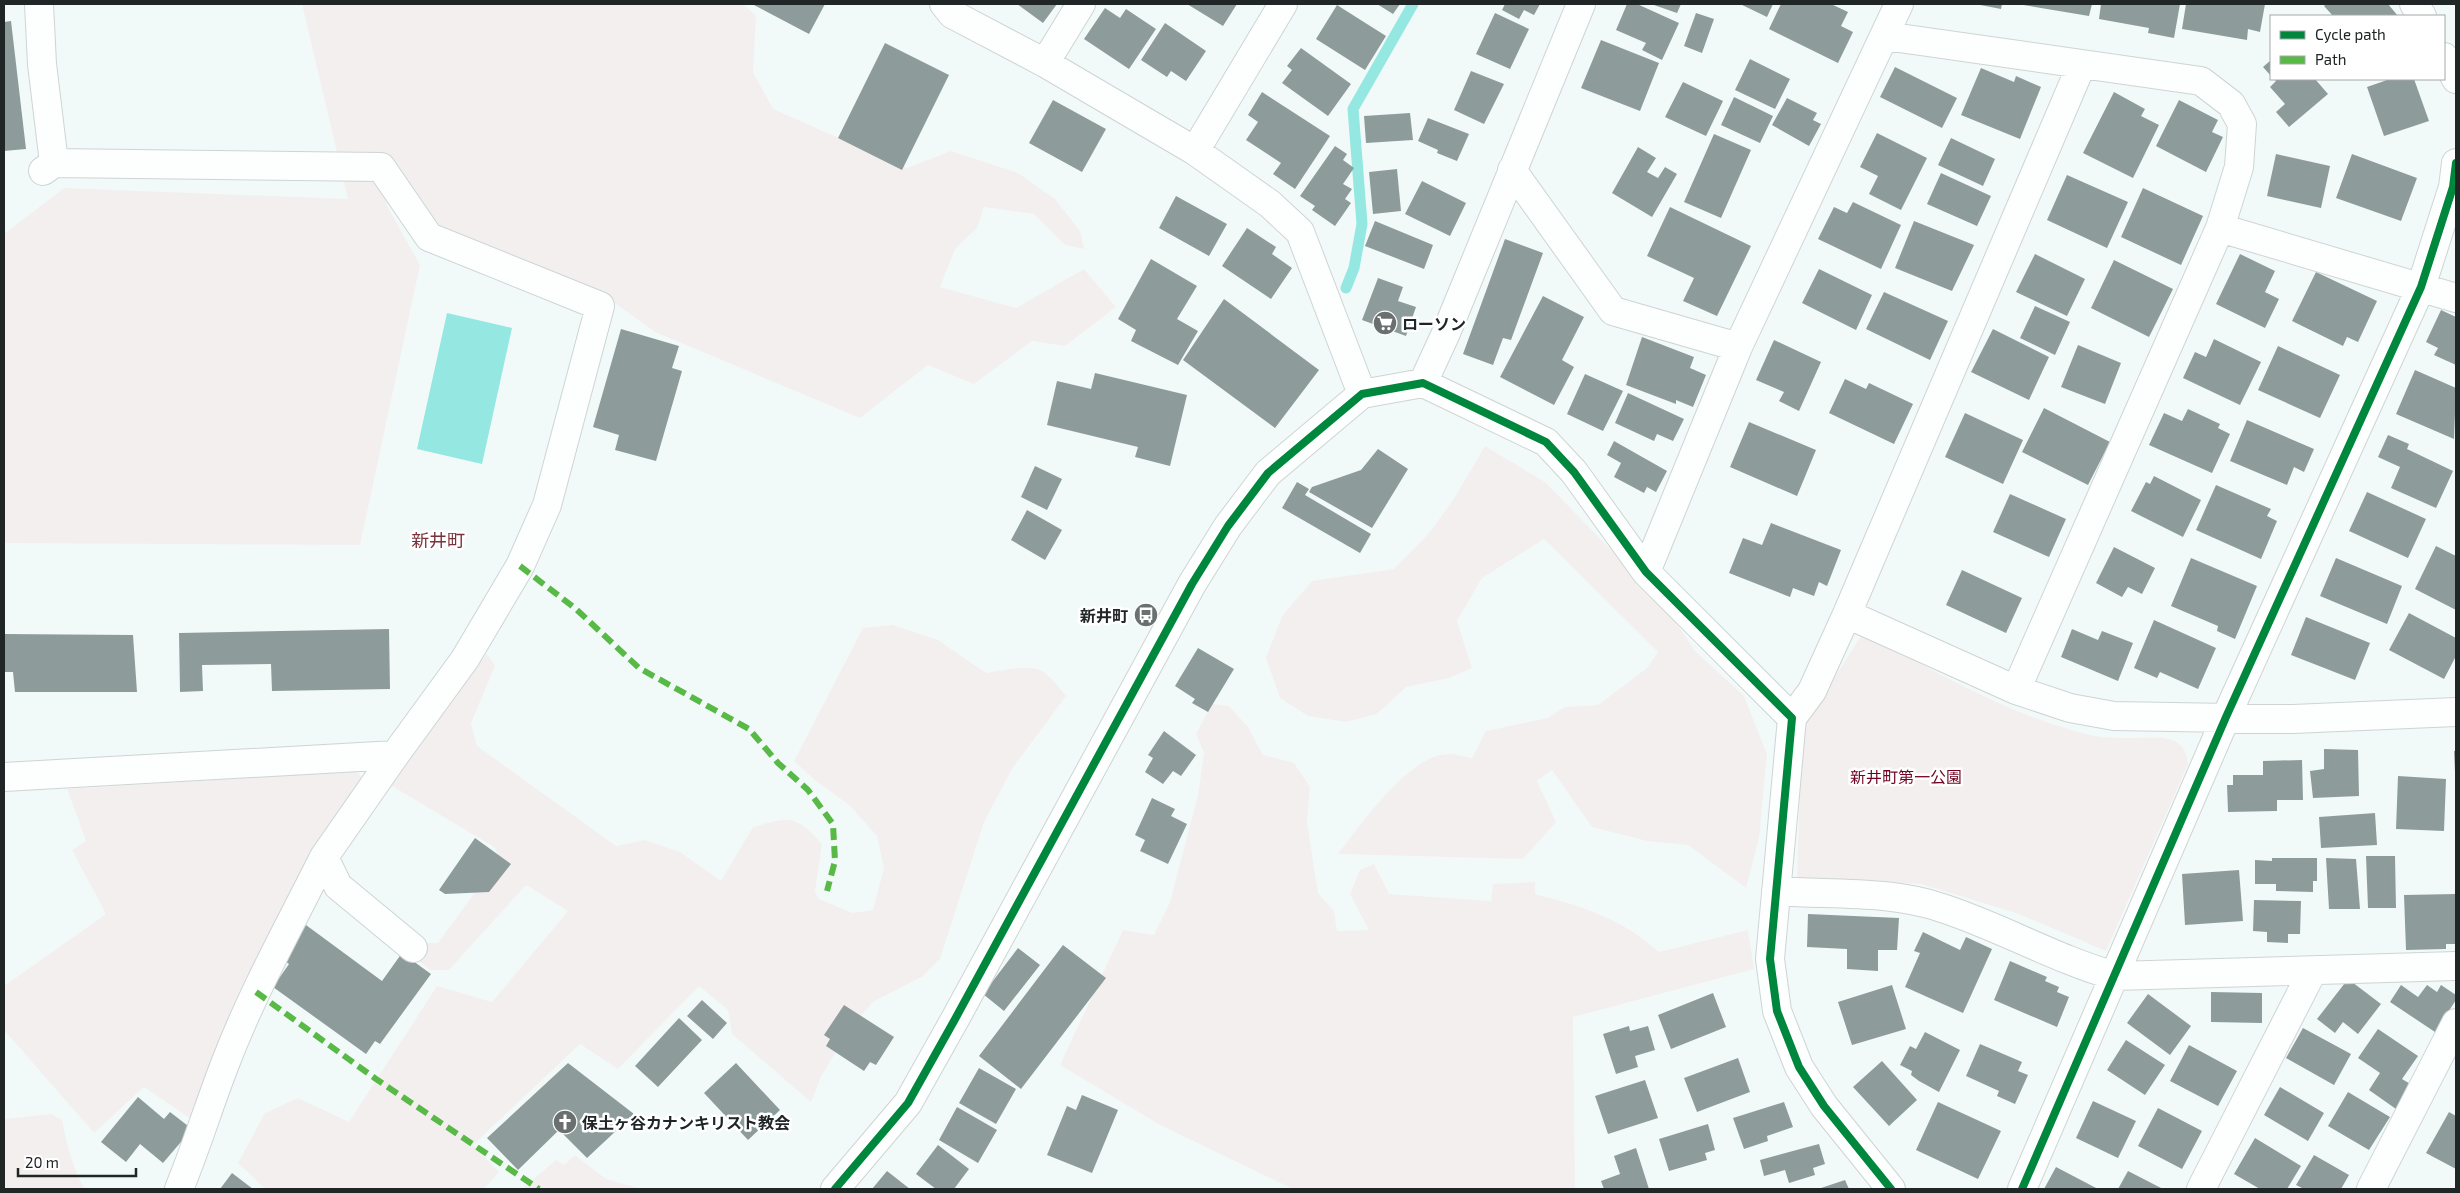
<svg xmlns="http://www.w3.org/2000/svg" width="2460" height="1193" viewBox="0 0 2460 1193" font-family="'Exo 2','Noto Sans JP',sans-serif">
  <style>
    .green { fill: #f4efef }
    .water { fill: #95e8e1 }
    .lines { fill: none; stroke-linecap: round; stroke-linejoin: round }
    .stream { stroke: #95e8e1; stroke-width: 11 }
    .building { fill: #8d9c9b }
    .minor-casing { stroke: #ced4d4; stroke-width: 30 }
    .minor { stroke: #fdfefe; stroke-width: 28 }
    .quiet { stroke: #58b947; stroke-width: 6; stroke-dasharray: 12 6; stroke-linecap: butt }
    .cycleway-casing { stroke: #fff; stroke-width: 11 }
    .cycleway { stroke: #00873e; stroke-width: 8 }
    .labels { text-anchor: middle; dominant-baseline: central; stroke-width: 5; stroke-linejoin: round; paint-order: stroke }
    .poi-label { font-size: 16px; font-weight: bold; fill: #202525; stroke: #fff; text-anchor: start }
    .park-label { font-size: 16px; fill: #6f0320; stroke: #fff }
    .neighbourhood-label { font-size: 18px; fill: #79323a; stroke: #fff }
  </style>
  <rect width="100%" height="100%" fill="#f2faf9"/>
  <path class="green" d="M302,4H743L756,16L753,72L773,109L907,168L951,151L1018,173L1055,199L1080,231L1084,249L1065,245L1034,214L984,207L977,228L955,249L940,287L1016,308L1084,269L1116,307L1065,346L1032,341L974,384L928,365L860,418L655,332L609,299L569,308L426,238L385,202L420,265L360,545L4,543V234L64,188L348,199Z
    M1485,446L1545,482L1664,604L1695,651L1744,696L1767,754L1759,838L1746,888L1688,845L1647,841L1592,827L1552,770L1537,781L1556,822L1523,859L1338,854C1360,826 1410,753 1449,754C1456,754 1465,757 1472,758L1486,731L1548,718L1565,707L1598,705L1647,668L1658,652L1544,539L1482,578L1457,621L1472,668L1449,678L1406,687L1377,714L1346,722L1308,716L1280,698L1266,658L1282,616L1312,581L1394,569L1430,532L1455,497Z
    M893,625L938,640L986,673C999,671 1026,665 1037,669C1048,672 1059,687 1066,696L1012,769L984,822L940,959L923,976L873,1002L850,1028L821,1077L811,1102L732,1034L728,1010L699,986L618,1069L580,1044L473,1145L499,1172L484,1189H265L238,1163L265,1113L298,1098L349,1122L437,986L492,1002L568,911L526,885L449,970H430L419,961L422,943H438L500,858L494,847L387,783L487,654L495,666L471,723L477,746L616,846L645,840L680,852L721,881L753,827C790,817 795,814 822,844L815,892L819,899L852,913L873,910L884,868L877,836L849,805L816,781L794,761L863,628Z
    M1863,633C1935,671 2006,714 2086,734C2100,738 2117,738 2131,738C2155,738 2186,731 2188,764L2106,951L2019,914L1921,884L1797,877L1802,728Z
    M1212,704L1229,706L1248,727L1263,755L1294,763L1310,787L1307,822L1318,893L1334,911L1337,931L1369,930L1350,894L1360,870L1374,864L1389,894L1491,901L1493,884L1535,882V894C1584,907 1621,918 1659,952L1748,930L1754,969L1573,1017L1575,1189H1293L1160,1125L1060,1065L1123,930L1154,935L1170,902L1198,795L1204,753L1196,734Z
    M356,771L365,780L197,1123L144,1087L94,1133L4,1030V986L106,914L72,850L86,841L67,789Z
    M51,1114L62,1120C67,1144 72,1168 85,1189H4V1119Z
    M575,1155L606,1179L642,1189H522L556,1160L564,1165Z"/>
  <path class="water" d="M447,313L512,328L482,464L417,449Z"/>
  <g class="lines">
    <path class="stream" d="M1346,288L1354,268L1362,224L1353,109L1413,4"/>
  </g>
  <path class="building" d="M752,4H825L809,34Z
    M1017,4H1057L1043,23Z
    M1187,4H1237L1223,26Z
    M1377,4H1400L1393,14Z
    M1505,4H1540L1534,15L1524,10L1519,19L1502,10Z
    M1627,4H1637L1679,23L1662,60L1642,50L1646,43L1616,30Z
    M1651,4H1681L1677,13Z
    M1740,4H1773L1767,17Z
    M1781,4H1831L1848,12L1841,26L1853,32L1838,63L1769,29Z
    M1975,4H2002L2001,9Z
    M2017,4H2092L2089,16Z
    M2101,4H2180L2174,38L2148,33L2149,28L2099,19Z
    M2186,4H2265L2260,32L2248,29L2247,40L2182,29Z
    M2326,4H2388L2398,16H2333L2324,6Z
    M1337,5L1386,36L1365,70L1316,39Z
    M1105,8L1120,18L1126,9L1156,29L1129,69L1084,39Z
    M1495,13L1529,29L1510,69L1476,54Z
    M1696,13L1714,19L1702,53L1684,46Z
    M11,21L26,149L4,151V22Z
    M1165,23L1206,51L1186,81L1171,71L1167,77L1141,60Z
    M1601,40L1659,63L1640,111L1581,88Z
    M885,43L949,75L902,170L838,138Z
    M1301,48L1351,84L1328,116L1282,83L1292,70L1287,66Z
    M1750,59L1790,79L1775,109L1735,90Z
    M2271,60V76L2263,67Z
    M1895,67L1957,98L1942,128L1880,97Z
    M1981,68L2014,82L2016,76L2041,87L2020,139L1961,115Z
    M1471,71L1504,84L1484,124L1454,110Z
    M2274,79H2315L2328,94L2289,127L2276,112L2285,104L2270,87L2276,81Z
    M2390,79H2414L2429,121L2384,136L2367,87Z
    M1683,82L1723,101L1706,136L1665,117Z
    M1262,92L1330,136L1295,189L1273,174L1281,163L1246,140L1258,122L1248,115Z
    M2114,92L2145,109L2141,116L2159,125L2133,178L2083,153Z
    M1734,97L1773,116L1760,143L1721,125Z
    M1787,98L1817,113L1813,120L1821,124L1809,146L1772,125Z
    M1053,100L1106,129L1082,172L1029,143Z
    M2179,100L2218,120L2212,132L2223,137L2206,172L2156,146Z
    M1410,113L1413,140L1366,143L1364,116Z
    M1428,118L1469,134L1457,161L1437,153L1438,150L1418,141Z
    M1877,133L1927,158L1901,210L1869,194L1878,176L1860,167Z
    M1714,134L1751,150L1721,218L1684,202Z
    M1951,138L1995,159L1983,186L1938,165Z
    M1335,146L1347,154L1343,160L1354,168L1343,184L1352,189L1345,199L1351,203L1335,226L1312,210L1315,206L1300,196Z
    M1638,147L1656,158L1647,172L1658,178L1665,167L1677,174L1652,217L1612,193Z
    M2276,154L2330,166L2321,208L2267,196Z
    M2352,154L2417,178L2401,221L2336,198Z
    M1397,169L1401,211L1373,214L1369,172Z
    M1941,173L1991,196L1977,226L1927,204Z
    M2067,175L2128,202L2107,248L2047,220Z
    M1422,181L1466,203L1450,236L1405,214Z
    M2143,188L2203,216L2181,265L2121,237Z
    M1176,196L1227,224L1209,256L1159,228Z
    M1853,202L1901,225L1881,269L1818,239L1834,207L1847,213Z
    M1670,207L1751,246L1717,316L1683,301L1694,278L1647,256Z
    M1375,221L1433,245L1424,269L1365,246Z
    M1914,221L1974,245L1952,291L1895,268Z
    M1247,228L1276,247L1272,254L1292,268L1271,299L1222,266Z
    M1505,239L1543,253L1511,340L1503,338L1493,365L1463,354Z
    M2035,254L2085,279L2067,316L2016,292Z
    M2240,254L2275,271L2265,292L2279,299L2265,328L2216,304Z
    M1151,259L1197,286L1177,319L1198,331L1178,365L1131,341L1136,330L1118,319Z
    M2114,260L2173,289L2149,337L2091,308Z
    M1819,269L1872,295L1856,330L1802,303Z
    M2316,272L2377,301L2358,342L2347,337L2343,346L2292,321Z
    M1378,278L1403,287L1398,301L1416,307L1406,336L1362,320Z
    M1884,292L1948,321L1930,360L1866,329Z
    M1543,296L1584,317L1562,360L1574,367L1554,405L1500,377Z
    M1224,299L1319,370L1275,428L1183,360Z
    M2035,306L2070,322L2055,355L2020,338Z
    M2441,310L2456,317V365L2434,355L2438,348L2426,342Z
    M621,329L679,346L672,368L682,371L656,461L615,450L619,435L593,427Z
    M1993,329L2049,357L2029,400L1971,372Z
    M1642,337L1694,357L1690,368L1706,375L1693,407L1676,400V404L1626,385Z
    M2214,339L2261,362L2240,405L2183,378L2195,352L2206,357Z
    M1774,340L1821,362L1799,411L1779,401L1784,392L1756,380Z
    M2078,345L2121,363L2105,404L2061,387Z
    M2278,346L2340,375L2320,418L2258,390Z
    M2415,370L2456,388L2454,439L2396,414Z
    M1095,373L1187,395L1170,466L1135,457L1138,447L1047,425L1057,381L1091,389Z
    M1585,374L1623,391L1603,431L1567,414Z
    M1845,379L1866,389L1869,383L1913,404L1894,444L1829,413Z
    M1628,393L1684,419L1673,441L1657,434L1654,441L1615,423Z
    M2044,408L2110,442L2088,485L2022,452Z
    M2188,409L2220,424L2218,428L2230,434L2212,473L2149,445L2164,413L2182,421Z
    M1965,413L2023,440L2003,484L1945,457Z
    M2247,420L2314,449L2304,472L2294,467L2287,485L2230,461Z
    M1749,422L1816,450L1797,496L1730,467Z
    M2388,435L2409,444L2407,449L2453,471L2436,508L2391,488L2400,467L2378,457Z
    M1614,441L1667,471L1656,492L1647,487L1644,493L1614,477L1621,463L1607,455Z
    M1378,449L1408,469L1372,528L1309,492L1312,487L1361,470Z
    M1035,466L1062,479L1047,510L1021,497Z
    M2154,476L2201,500L2183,537L2131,511L2146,482L2150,484Z
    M1297,482L1309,489L1305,495L1371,534L1360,553L1282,508Z
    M2216,485L2271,509L2267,516L2277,521L2261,559L2196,530Z
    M2367,492L2426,519L2408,558L2349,531Z
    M2010,494L2066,519L2049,557L1993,532Z
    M1027,510L1062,530L1045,560L1011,540Z
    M1771,523L1841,550L1827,586L1819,582L1814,596L1793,588L1790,597L1729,573L1743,538L1762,545Z
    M2436,546L2456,556V610L2415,589Z
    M2114,547L2155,568L2142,594L2128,587L2122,597L2096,583Z
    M2191,558L2257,586L2235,639L2217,631L2218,626L2171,606Z
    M2336,558L2402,586L2387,624L2320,596Z
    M1962,570L2022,598L2006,633L1946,605Z
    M2409,613L2456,638V656L2444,679L2389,650Z
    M2306,617L2370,643L2355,680L2291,655Z
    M2154,620L2216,648L2198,689L2160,672L2157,678L2134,668Z
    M389,629L390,689L272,691L271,664L202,665L203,691L180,692L179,633Z
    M2072,629L2098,640L2102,631L2133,643L2118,681L2061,657Z
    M4,634L133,635L137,692H15L13,672H4Z
    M1198,648L1234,669L1208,712L1192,703L1195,699L1175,686Z
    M1164,731L1196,755L1181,776L1173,771L1163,784L1145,772L1153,758L1148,755Z
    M2324,749L2358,750L2359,796L2313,798L2310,771L2324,769Z
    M2454,751H2456V772H2455Z
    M2302,760L2303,800H2277V811L2228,812L2227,785H2233V775H2263V761Z
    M2398,776L2446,779L2444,831L2396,829Z
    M1152,798L1175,809L1171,816L1187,824L1168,864L1140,851L1145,840L1135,835Z
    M2375,813L2377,845L2321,848L2319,817Z
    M475,838L511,864L489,892L445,894L439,890Z
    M2366,856H2395L2396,908H2368Z
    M2272,858H2317V881H2313V892L2276,891V884H2255V860L2272,861Z
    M2326,858L2356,859L2360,909H2329Z
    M2239,870L2243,921L2185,925L2182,874Z
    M2456,894V944H2446V949L2406,950L2404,895Z
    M2254,900L2301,901L2300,934H2288V943L2267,942V932L2253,931Z
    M1808,914L1899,918L1897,950H1878V971L1847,969V949L1807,947Z
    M306,925L382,981L402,953L431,974L380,1044L375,1041L366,1054L273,987L289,964L282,959Z
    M1923,932L1960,950L1966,937L1992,949L1963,1013L1905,987L1920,953L1914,951Z
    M1063,945L1106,978L1021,1089L979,1056Z
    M1018,948L1040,965L1004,1011L983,994Z
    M2010,961L2047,977L2045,981L2059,987L2057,992L2069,997L2057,1027L1994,1000Z
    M2348,979L2381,1004L2358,1034L2343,1022L2335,1033L2317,1019Z
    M1892,985L1906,1029L1852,1045L1838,1002Z
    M2401,985L2418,997L2427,985L2437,992L2441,985L2456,995V1000L2435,1032L2390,1002Z
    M2211,992L2262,993V1023L2211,1022Z
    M1713,993L1726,1027L1671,1049L1658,1015Z
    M2148,994L2191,1026L2170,1055L2127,1023Z
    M702,1000L727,1023L713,1039L687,1016Z
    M844,1005L894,1037L876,1065L870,1062L864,1071L826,1046L830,1039L824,1035Z
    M679,1018L702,1040L658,1087L635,1066Z
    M1629,1026L1630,1031L1648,1026L1655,1050L1635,1056L1638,1067L1616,1074L1603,1034Z
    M2303,1028L2351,1054L2334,1085L2286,1058Z
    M2378,1029L2418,1056L2402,1079L2412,1085L2396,1109L2369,1090L2380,1073L2358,1058Z
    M1925,1032L1960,1050L1939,1092L1919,1081L1911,1075L1912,1071L1900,1065L1910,1046L1916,1049Z
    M2126,1040L2165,1065L2145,1095L2107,1070Z
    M1980,1044L2022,1062L2018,1071L2028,1075L2015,1104L1997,1096L1999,1091L1966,1076Z
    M2189,1045L2237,1071L2218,1106L2170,1081Z
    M1738,1058L1750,1092L1697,1112L1684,1078Z
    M1882,1061L1917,1100L1889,1126L1853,1087Z
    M568,1063L634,1114L587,1158L559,1130L518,1170L487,1138Z
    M736,1063L780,1110L748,1140L704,1093Z
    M979,1068L1016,1089L996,1124L959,1103Z
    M1645,1080L1658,1118L1608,1134L1595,1096Z
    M2280,1087L2324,1113L2308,1141L2264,1115Z
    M2348,1092L2390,1117L2369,1150L2328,1126Z
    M1082,1095L1118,1110L1092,1173L1047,1155L1067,1106L1076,1110Z
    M138,1097L164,1119L170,1112L192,1129L163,1163L140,1144L126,1162L101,1142Z
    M2093,1101L2136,1121L2118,1158L2076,1138Z
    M1784,1102L1793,1127L1767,1136L1768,1141L1744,1149L1733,1118Z
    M1938,1102L2001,1131L1978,1179L1916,1150Z
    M957,1107L997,1130L978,1163L939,1140Z
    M2158,1108L2202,1131L2182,1169L2138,1146Z
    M2449,1112L2456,1116V1169L2426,1153Z
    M1708,1124L1715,1150L1705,1153L1707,1160L1669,1171L1659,1139Z
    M2255,1138L2301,1166L2287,1189H2260L2234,1174Z
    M1819,1144L1825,1164L1813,1168L1815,1175L1789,1183L1785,1170L1764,1176L1760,1160Z
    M938,1145L969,1169L954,1189H936L916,1174Z
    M1636,1148L1649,1189H1604L1601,1181L1620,1174L1614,1156Z
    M2314,1155L2349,1175L2341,1189H2304L2296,1185Z
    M2056,1167L2098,1189H2044Z
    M887,1171L910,1189H872Z
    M2128,1171L2163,1189H2118Z
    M232,1173L253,1189H220Z
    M1845,1180L1849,1189H1818Z"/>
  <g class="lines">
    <g class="minor-casing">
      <path id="minor" d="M39,4L42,64L54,163L43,171
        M944,4L952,14L1045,63L1195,151L1270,204L1300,232L1362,394
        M2414,4L2422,16
        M1885,36L2201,81L2231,104L2242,124L2239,167L2220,228L2016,690
        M2444,57L2456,79
        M1045,63L1081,4
        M1195,151L1283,4
        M1512,170L1613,311L1738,347
        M2220,228L2456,298
        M1423,383L1446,333L1581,4
        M1646,572L1738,347L1899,4
        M1847,614L2081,66
        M1792,718L1812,691L1847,614L2016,690L2070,708L2114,716L2293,719L2456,712
        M395,755L324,857L338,886L413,948
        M4,777L395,755L465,659L520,566L547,505L600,306L429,237L381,167L54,163
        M1776,891C1831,895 1890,890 1942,908C2001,927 2055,959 2115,976L2456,966
        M179,1189C196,1148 209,1105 225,1064C252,993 290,925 324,857
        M835,1189L908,1103L954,1021L1192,584L1228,526L1268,473L1362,394L1423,383L1546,442L1574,472L1646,572L1792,718L1770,959L1777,1011L1799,1067L1824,1106L1891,1189
        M2022,1189L2226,717L2421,287L2453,187L2456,163
        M2201,1189L2312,972
        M2371,1189L2456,1023"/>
    </g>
    <use href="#minor" class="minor"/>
    <path class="quiet" d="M520,566L576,609L639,668L749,729L778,763L808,790L833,824L835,861L827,891
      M256,992L376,1079L539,1189"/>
    <g class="cycleway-casing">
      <path id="cycleway" d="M835,1189L908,1103L954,1021L1192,584L1228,526L1268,473L1362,394L1423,383L1546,442L1574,472L1646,572L1792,718L1770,959L1777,1011L1799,1067L1824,1106L1891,1189
        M2022,1189L2226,717L2421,287L2453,187L2456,163"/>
    </g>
    <use href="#cycleway" class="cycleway"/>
  </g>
  <defs>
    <g id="supermarket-disc" transform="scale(1.25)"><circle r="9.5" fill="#6a706f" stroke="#fff"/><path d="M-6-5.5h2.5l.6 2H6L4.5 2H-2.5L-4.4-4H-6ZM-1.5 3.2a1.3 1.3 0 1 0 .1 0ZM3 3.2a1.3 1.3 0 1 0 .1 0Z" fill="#fff"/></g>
    <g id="bus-disc" transform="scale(1.25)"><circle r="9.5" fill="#6a706f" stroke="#fff"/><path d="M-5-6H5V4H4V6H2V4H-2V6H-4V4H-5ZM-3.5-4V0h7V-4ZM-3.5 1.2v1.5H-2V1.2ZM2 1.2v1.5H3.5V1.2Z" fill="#fff"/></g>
    <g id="church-disc" transform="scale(1.25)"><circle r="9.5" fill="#6a706f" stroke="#fff"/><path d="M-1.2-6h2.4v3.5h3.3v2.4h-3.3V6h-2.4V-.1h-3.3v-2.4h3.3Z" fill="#fff"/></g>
  </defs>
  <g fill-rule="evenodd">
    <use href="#supermarket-disc" x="1385" y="323"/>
    <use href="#bus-disc" x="1146" y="615"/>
    <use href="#church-disc" x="565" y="1122"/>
  </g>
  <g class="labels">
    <g class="poi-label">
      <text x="1402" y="323">ローソン</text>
      <text x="1128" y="615" text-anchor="end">新井町</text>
      <text x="582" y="1122">保土ヶ谷カナンキリスト教会</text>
    </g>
    <g class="park-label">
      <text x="1906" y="776">新井町第一公園</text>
    </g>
    <g class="neighbourhood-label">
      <text x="438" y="540">新井町</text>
    </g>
  </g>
  <rect width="2460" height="1193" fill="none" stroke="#202525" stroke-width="10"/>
  <rect x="2270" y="15" width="175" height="65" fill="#ffffff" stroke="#a6a8a8"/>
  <rect x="2280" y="31" width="25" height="8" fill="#00873e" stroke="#a6a8a8"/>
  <text x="2315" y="40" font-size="15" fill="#202525">Cycle path</text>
  <rect x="2280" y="56" width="25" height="8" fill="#58b947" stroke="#a6a8a8"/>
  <text x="2315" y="65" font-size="15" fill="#202525">Path</text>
  <path d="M18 1168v8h118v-8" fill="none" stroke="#202525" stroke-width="2.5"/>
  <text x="25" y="1168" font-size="15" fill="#202525" stroke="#ffffff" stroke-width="4" paint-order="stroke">20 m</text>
</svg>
